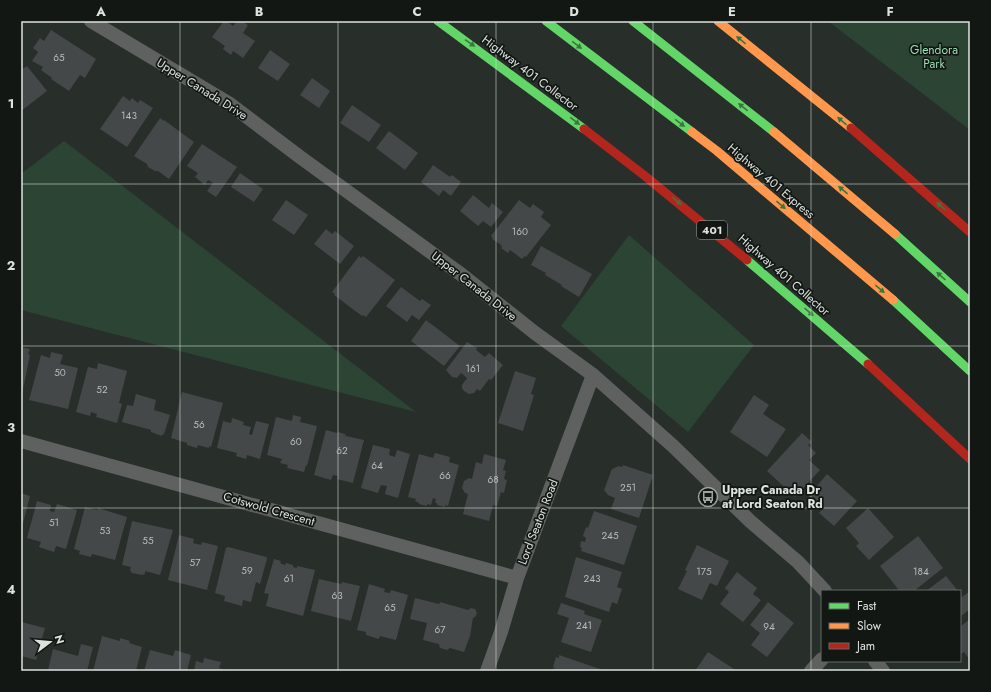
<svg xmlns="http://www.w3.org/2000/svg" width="991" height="692" viewBox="0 0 991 692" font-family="Jost,sans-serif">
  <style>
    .green { fill: #2b4434 }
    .building { fill: #454849 }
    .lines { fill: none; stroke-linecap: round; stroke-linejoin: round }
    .street { stroke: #5f6160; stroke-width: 14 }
    .fast { stroke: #63d668; stroke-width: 9 }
    .slow { stroke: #ff974d; stroke-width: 9 }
    .jam { stroke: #b3261e; stroke-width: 9 }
    .oneway { fill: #3a763e }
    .grid { fill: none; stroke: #dce3de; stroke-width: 1; stroke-opacity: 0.55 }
    .labels { text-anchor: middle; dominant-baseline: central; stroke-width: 3.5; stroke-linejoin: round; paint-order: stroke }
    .number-label { font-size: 10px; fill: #b6bcb9 }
    .shield { fill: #121714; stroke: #9fa6a1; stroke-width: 1 }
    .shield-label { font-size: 11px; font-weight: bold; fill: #dce3de }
    .park-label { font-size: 12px; fill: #9cdeb5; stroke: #121714 }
    .street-label { font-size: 12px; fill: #dce3de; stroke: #121714 }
    .poi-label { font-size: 12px; font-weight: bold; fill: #dce3de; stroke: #121714; text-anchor: start }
    .neatline { fill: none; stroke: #dce3de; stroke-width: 1.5 }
    .grid-label { font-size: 13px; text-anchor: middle; font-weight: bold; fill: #dce3de }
  </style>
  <rect width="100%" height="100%" fill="#282e2a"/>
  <path class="green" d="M828,21H970V130Z
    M64,141L85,157L416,412L21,310V174Z
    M629,235L754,345L688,432L561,326Z"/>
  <path class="building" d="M224,21H226L233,26L237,21H242L248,25L243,33L255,41L243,58L233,51L231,55L223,49L225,46L212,37Z
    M51,30L96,59L85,78L80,75L69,91L51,79L52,78L41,70L43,67L32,61L38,52L33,48L40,38L44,41Z
    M270,50L290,64L278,81L258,68Z
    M27,66L47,91L21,111V70Z
    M312,78L330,91L319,108L300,95Z
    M123,96L130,101L132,98L138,103L140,100L153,108L127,147L100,129Z
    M352,105L381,125L369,142L340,123Z
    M160,118L164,121V120L194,142L169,179L158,171H155L148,167L147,164L134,156Z
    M389,131L418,153L405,170L376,148Z
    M202,144L237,167L216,197L207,191L213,183L208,180L205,185L195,177L198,173L187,166Z
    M433,165L450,177L452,175L461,182L451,196L443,190L439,196L421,182Z
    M240,173L263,189L254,202L231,187Z
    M473,195L489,208L492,203L503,212L491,227L483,221L478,226L460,211Z
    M286,200L308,215L294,235L272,220Z
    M519,200L530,208L533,204L544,212L541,217L551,225L526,257L525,256L522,259L510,250L508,253L501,248L502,247L500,244L492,239L493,238L491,236Z
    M326,229L332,234L335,231L354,246L340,264L314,244Z
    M541,246L592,274L579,297L561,286L562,285L545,275L546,273L531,265Z
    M359,256L361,258L363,256L395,280L366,317L363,315L362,316L334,295L335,294L332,292Z
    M401,287L420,301L422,299L431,305L419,320L412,315L407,322L386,306Z
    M426,320L460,346L444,366L411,341Z
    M467,342L477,348L476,350L485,357L489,353L503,365L491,380L489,379L480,391L477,389L474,393L469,394L464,391L462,388V385L467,378L461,373L457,378L452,377L446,370Z
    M21,347L30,349L28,354L30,355L22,394Z
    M51,352L63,355L60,364L78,368L68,409L29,400L41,355L50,358Z
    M98,363L127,371L119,403L122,404L117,423L96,417L97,414L91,412L90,416L76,412L88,367L97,369Z
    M515,371L536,378L531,394L534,395L523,431L498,423Z
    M182,392L223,403L211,447L209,446V448L198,445L197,448L187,445V443L171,438Z
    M136,394L156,400L154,410L170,415L164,434H163L162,436L151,432V430L122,422L127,405L133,406Z
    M754,395L769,405L763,414L786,429L767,457L730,432Z
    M293,415L301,417L300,422L317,426L307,466L306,465L304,472L287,468L288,465L280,463L282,459L267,455L276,417L292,421Z
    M232,418L244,422L243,425L251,427L249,434L252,435L256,421L269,424L260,459L247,455L246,459L236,456L237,453L217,448L223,421L231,423Z
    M326,430L337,433L338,432L345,434L346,436L364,440L353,483L337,479L338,476L333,475L331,480L314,475Z
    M802,433L812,442L808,445L816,453L809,460L820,470L795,497L767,471Z
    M373,445L390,449L389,455L395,457L397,450L410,454L398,498L385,494L387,486L381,485L378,493L361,488Z
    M435,453L450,457L449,462L459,465L448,506L445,505V507L437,505V503H435L436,499L433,498L431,505L427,504V506L419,504V503L415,501L416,499L408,497L419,454L433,458Z
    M484,454L506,460L503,470L506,471L504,479L507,480L504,493L501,492L497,506L493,505L489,521L463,514L468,494L465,493L462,488L464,481L469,478L472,479L476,462L482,464Z
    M623,465L653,475L639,518L611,509L615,498L608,495L604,490L612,469L619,466L622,467Z
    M827,474L857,501L834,526L819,513L822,510L808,497Z
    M21,493L30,496L22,527H21Z
    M37,501L51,505L50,511L54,512L57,504L77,510L66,549L56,546L54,552L39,547L41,542L27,538Z
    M85,507L97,510L98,508L127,517L115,560L92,554L91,557L79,554L80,551L74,549Z
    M868,508L894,537L869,560L856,546L859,543L846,528Z
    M594,511L637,526L624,565L581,551L582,548L580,547L581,541L585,542L586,538L583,536L586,527L588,528Z
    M132,521L173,530L160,575L145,571V574L142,575L132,573L130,570L131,567L122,565Z
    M179,535L194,539L193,543L201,545L202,542L218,546L207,590L168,580Z
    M918,536L943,568L914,591H895L898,589L880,566Z
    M697,545L729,561L717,586L710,583L702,600L678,589L687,571L685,570Z
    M228,547L266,557L267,559L260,584L256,582L251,602L243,600L242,606L224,601L225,596L215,593L226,548Z
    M576,557L622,572L617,587L622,589L617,604L612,602L609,612L565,597Z
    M274,559L281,561L280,563L285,565L286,563L293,565V567L297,568V566L315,570L303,616L266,606L269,594L264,593Z
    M737,572L757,588L753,594L761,600L743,622L720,604L729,592L725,588Z
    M946,576L958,591H926Z
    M319,579L341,584L342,582L360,586L351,621L311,611Z
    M369,584L385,589L384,592L390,593L391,590L408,595L396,640L380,636L379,639L366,635V632L357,630Z
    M970,591V609L960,617V594L962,597Z
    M415,598L439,604L440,602L468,610L471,608L475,609L477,613L475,617L473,618L470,636L464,652L450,648L447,650L440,648L439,644L423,640L427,623L410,619Z
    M768,602L794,623L767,657L751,645L760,633L750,625Z
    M561,603L585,611L584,614L602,620L591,652L561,642L569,618L557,614Z
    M970,619V660L964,652L961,654L960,653V627Z
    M21,622L45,628L36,660L21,656Z
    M102,636L120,641V638L130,641L129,643L142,647L136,671H93Z
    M81,644L93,647L87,671H53L48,670L53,649L78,656Z
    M150,650L173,656L175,650L191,655L187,671H144Z
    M708,652L737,671H695Z
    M559,655L603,670L602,671H552L553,668L555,669V668L553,667L556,657L559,658Z
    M204,658L221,662L219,668L229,671H194L196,661L203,663Z"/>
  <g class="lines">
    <path class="street" d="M91,21L230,104L300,157L462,275L535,333L593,375L673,446L751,522L798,562L825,591
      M21,441L517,578
      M875,661L883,671
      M487,671L501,632L517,578L593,375
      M811,671L822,659"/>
    <path class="fast" d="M438,21L584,129
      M546,21L692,132
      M633,21L774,132
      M895,234L970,302
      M747,260L868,364
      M893,300L970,371"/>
    <path class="slow" d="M718,21L851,128
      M692,132L717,151L893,300
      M774,132L895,234"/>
    <path class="jam" d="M851,128L970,232
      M584,129L645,176L747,260
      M868,364L970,459"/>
  </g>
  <defs><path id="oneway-solid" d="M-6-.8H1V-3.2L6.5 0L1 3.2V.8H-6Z"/></defs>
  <g class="oneway">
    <use href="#oneway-solid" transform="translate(741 40) rotate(-141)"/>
    <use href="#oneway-solid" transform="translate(470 43) rotate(35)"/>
    <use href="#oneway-solid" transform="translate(577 45) rotate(37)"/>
    <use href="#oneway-solid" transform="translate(743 107) rotate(-141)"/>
    <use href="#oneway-solid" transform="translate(575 121) rotate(38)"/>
    <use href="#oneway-solid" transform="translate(842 121) rotate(-140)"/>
    <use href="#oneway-solid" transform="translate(680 123) rotate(37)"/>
    <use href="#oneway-solid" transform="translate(843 190) rotate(-140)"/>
    <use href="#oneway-solid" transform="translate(677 201) rotate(39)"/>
    <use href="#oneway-solid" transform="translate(781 205) rotate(40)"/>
    <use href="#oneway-solid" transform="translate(941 206) rotate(-138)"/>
    <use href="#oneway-solid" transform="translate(941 276) rotate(-138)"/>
    <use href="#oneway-solid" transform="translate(880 289) rotate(40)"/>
    <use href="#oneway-solid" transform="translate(809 312) rotate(42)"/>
  </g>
  <path class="grid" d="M180,21V671M338,21V671M496,21V671M653,21V671M811,21V671M21,184H970M21,346H970M21,508H970"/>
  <defs>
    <g id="bus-ring" transform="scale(1)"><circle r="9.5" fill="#121714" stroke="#9da49f" stroke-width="1.5"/><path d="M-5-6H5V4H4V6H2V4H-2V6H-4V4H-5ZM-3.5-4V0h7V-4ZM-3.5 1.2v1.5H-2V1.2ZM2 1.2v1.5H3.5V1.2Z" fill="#9da49f"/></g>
  </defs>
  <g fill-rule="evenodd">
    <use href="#bus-ring" x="708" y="497"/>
  </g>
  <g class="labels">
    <g class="number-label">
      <text x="59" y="57">65</text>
      <text x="129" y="115">143</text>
      <text x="520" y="231">160</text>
      <text x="473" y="368">161</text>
      <text x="60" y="372">50</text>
      <text x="102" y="389">52</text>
      <text x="199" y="424">56</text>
      <text x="296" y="441">60</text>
      <text x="342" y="450">62</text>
      <text x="377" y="465">64</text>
      <text x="445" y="475">66</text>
      <text x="493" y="479">68</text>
      <text x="628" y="487">251</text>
      <text x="54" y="522">51</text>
      <text x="105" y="530">53</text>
      <text x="610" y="535">245</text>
      <text x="148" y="540">55</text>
      <text x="195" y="562">57</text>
      <text x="247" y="570">59</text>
      <text x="704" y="571">175</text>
      <text x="921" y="571">184</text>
      <text x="289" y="578">61</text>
      <text x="592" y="578">243</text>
      <text x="337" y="595">63</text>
      <text x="390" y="607">65</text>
      <text x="584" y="625">241</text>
      <text x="769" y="626">94</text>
      <text x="440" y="629">67</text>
    </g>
    <rect class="shield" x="697" y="221" width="30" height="18" rx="3"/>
    <g class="shield-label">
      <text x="712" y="230">401</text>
    </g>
    <g class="park-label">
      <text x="934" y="50">Glendora<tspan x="934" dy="14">Park</tspan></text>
    </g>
    <g class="street-label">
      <text transform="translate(530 73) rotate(37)">Highway 401 Collector</text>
      <text transform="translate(202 89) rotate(32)">Upper Canada Drive</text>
      <text transform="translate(771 181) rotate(40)">Highway 401 Express</text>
      <text transform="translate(784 275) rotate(41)">Highway 401 Collector</text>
      <text transform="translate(474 286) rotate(38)">Upper Canada Drive</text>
      <text transform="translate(269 509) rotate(16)">Cotswold Crescent</text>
      <text transform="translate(538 522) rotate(-69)">Lord Seaton Road</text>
    </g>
    <g class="poi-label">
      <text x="722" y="490">Upper Canada Dr<tspan x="722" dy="14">at Lord Seaton Rd</tspan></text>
    </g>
  </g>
  <rect width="991" height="692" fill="none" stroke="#121714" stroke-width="44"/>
  <rect x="821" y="590" width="140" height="72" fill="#121714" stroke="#636965"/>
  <rect x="829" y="603" width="20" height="6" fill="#63d668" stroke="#636965"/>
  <text x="857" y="610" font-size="12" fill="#dce3de">Fast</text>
  <rect x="829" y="623" width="20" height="6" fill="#ff974d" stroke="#636965"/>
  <text x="857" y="630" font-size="12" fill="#dce3de">Slow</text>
  <rect x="829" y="643" width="20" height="6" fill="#b3261e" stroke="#636965"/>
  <text x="857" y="650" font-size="12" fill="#dce3de">Jam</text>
  <g transform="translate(50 642) rotate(74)" stroke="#121714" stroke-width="3" paint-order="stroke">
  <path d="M0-3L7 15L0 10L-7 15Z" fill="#dce3de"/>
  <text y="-6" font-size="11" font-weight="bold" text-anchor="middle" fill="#dce3de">N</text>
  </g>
  <rect x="22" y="22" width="947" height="648" class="neatline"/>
  <g class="grid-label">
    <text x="101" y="16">A</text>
    <text x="259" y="16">B</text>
    <text x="417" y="16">C</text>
    <text x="574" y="16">D</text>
    <text x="732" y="16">E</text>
    <text x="890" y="16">F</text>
    <text x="11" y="108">1</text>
    <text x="11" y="270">2</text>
    <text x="11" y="432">3</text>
    <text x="11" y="594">4</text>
  </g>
</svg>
